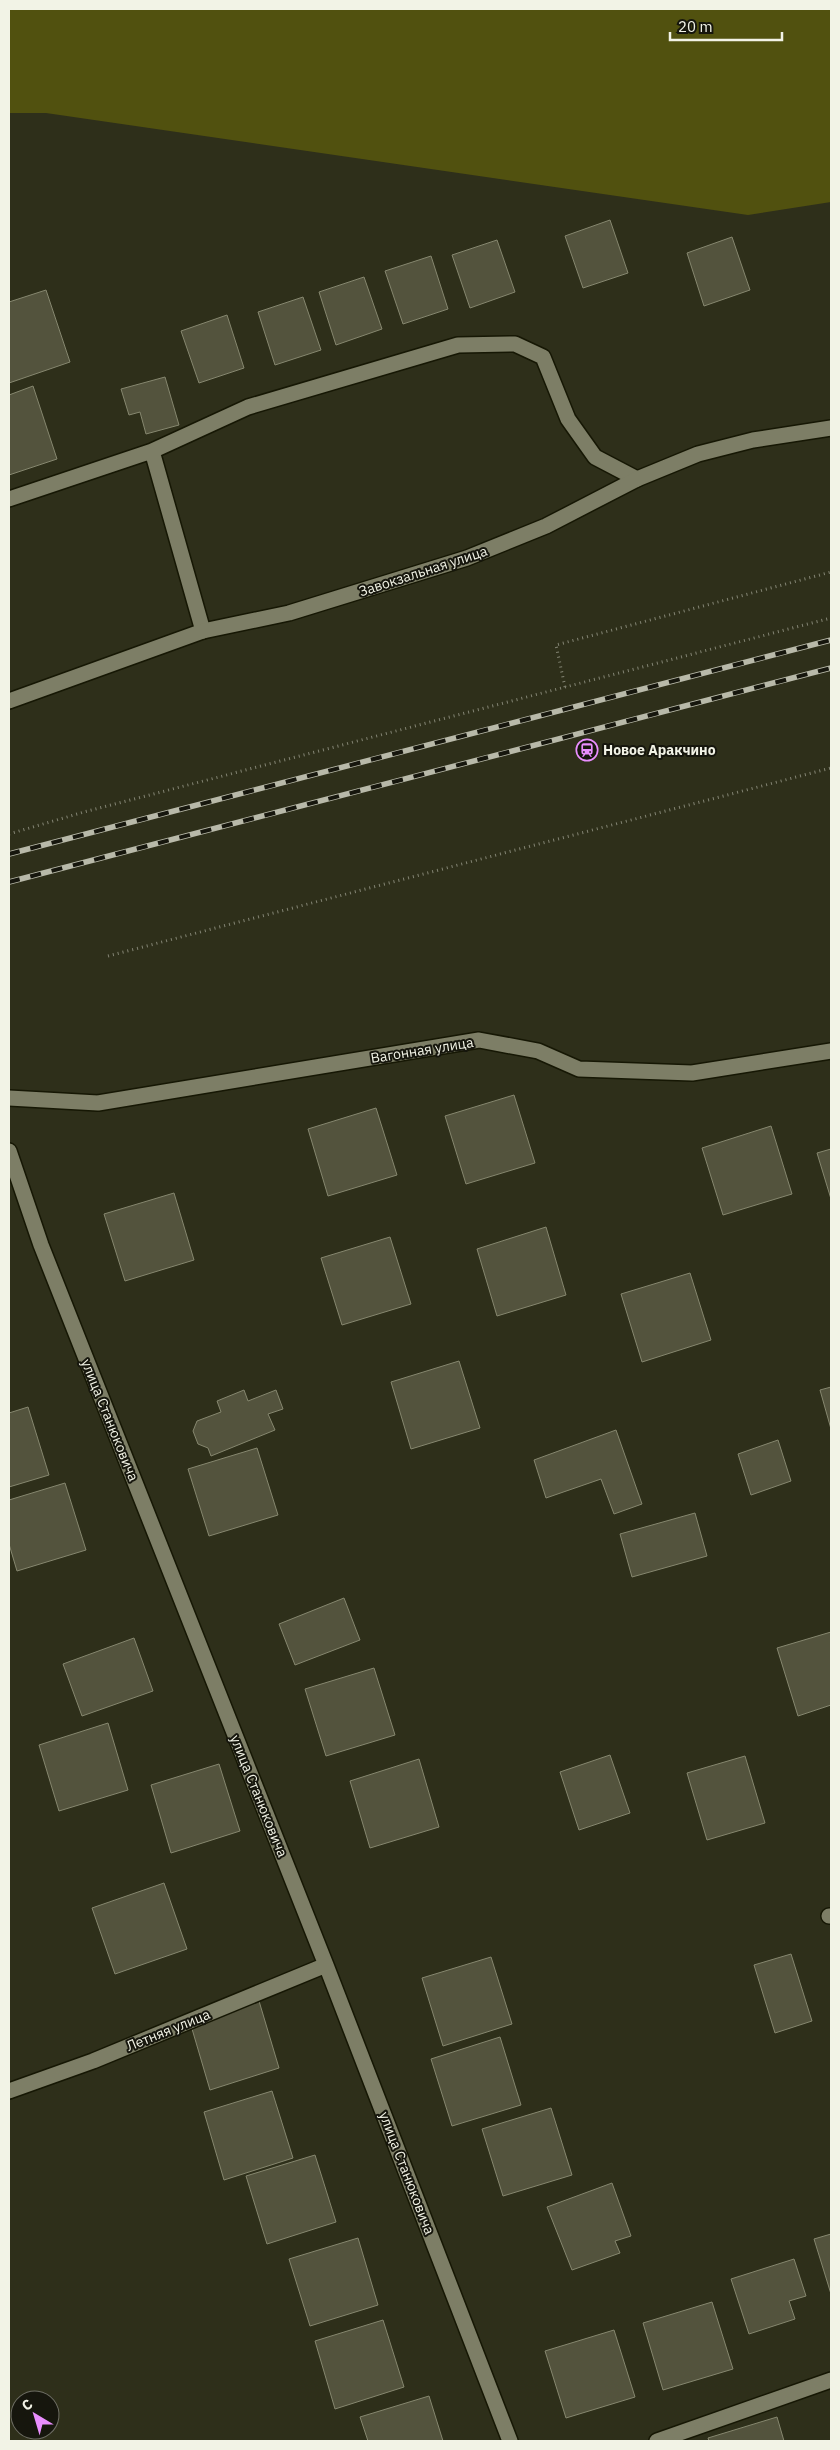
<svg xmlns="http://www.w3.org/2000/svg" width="840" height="2450" viewBox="0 0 840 2450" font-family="'IBM Plex Sans',sans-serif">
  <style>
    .green { fill: #51510f }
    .building { fill: #53533d; stroke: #86876f }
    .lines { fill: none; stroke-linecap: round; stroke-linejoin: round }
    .service-casing { stroke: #161704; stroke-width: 18 }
    .minor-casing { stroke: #161704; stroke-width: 18 }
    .path { stroke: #848574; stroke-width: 3; stroke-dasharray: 1 4; stroke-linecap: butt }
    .service { stroke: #7d7e66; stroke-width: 15 }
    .minor { stroke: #7d7e66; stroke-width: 15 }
    .rail-casing { stroke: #b8b9a9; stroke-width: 5.5 }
    .rail { stroke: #16160d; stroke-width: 4; stroke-dasharray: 11; stroke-linecap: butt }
    .labels { text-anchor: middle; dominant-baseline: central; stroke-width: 4; stroke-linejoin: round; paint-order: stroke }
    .street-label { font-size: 14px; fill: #f2f3e6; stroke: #16160d }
    .poi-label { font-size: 14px; font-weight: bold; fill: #f2f3e6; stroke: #16160d; text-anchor: start }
  </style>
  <rect width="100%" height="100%" fill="#2e2f1a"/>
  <path class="green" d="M9,9H831V202L748,215L46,113H9Z"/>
  <path class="building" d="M610,220L628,273L583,288L565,236Z
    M732,237L750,290L704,306L687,253Z
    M497,240L515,292L470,308L452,255Z
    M431,256L448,309L403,324L385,271Z
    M364,277L382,329L336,345L319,292Z
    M46,290L70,362L9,383V302Z
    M303,297L321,350L275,365L258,312Z
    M227,315L244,368L199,383L181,331Z
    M165,377L179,425L146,434L140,412L129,415L121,389Z
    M33,386L57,459L9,475V395Z
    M514,1095L535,1163L466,1184L445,1116Z
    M376,1108L397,1175L328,1196L308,1129Z
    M771,1126L792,1194L723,1215L702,1148Z
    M831,1149V1199L817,1153Z
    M174,1193L194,1260L125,1281L104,1214Z
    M546,1227L566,1295L497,1316L477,1249Z
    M390,1237L411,1304L342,1325L321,1258Z
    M690,1273L711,1340L642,1362L621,1294Z
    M459,1361L480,1428L411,1449L391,1382Z
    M831,1387V1429L820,1390Z
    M244,1390L248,1401L276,1390L283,1409L268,1414L275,1430L211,1456L208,1448L198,1444L193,1431L197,1421L221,1412L217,1401Z
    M28,1407L49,1475L9,1487V1413Z
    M616,1430L642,1504L614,1514L601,1479L546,1498L534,1460Z
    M778,1440L791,1481L751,1495L738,1454Z
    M257,1448L278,1515L209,1536L188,1469Z
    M65,1483L86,1550L17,1571L9,1544V1500Z
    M695,1513L707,1556L632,1577L620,1534Z
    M344,1598L360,1640L295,1665L279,1624Z
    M831,1632V1705L798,1716L777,1648Z
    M134,1638L153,1691L82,1716L63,1664Z
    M374,1668L395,1735L326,1756L305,1689Z
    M108,1723L128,1790L59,1811L39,1745Z
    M610,1755L630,1813L579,1830L560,1772Z
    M745,1756L765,1823L707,1840L687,1773Z
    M419,1759L439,1827L370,1848L350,1781Z
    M219,1764L240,1831L171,1853L151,1785Z
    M164,1883L187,1949L115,1974L92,1908Z
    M791,1954L812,2021L775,2033L754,1965Z
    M491,1957L512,2024L443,2046L422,1978Z
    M259,2001L279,2068L210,2090L190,2022Z
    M500,2037L521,2105L452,2126L431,2059Z
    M272,2091L293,2158L224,2180L204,2112Z
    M551,2108L572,2175L503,2196L482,2129Z
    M315,2155L336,2222L267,2244L246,2176Z
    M612,2183L631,2236L615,2241L620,2253L572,2270L547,2207Z
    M831,2234V2294L814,2239Z
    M358,2238L378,2305L310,2326L289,2259Z
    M794,2259L806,2296L789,2301L795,2319L749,2334L731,2279Z
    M712,2302L733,2369L663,2390L643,2323Z
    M383,2320L404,2387L335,2409L315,2341Z
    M614,2330L635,2397L566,2418L545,2351Z
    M429,2396L443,2441H368L360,2417Z
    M777,2417L784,2441H709L708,2438Z"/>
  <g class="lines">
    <g class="service-casing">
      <path id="service" d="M152,451L203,631
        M9,499L152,451L248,407L458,345L515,344L543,357L568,419L595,457L637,479"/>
    </g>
    <g class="minor-casing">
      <path id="minor" d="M9,701L203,631L289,613L467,558L546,526L637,479L698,454L753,440L831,428
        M9,1098L98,1103L479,1040L538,1051L579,1069L692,1073L831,1051
        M9,1151L41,1245L326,1965L510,2441
        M829,1916H831
        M9,2091L93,2061L326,1965
        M657,2441L831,2380"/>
    </g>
    <path class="path" d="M565,687L556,645L831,572
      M9,834L84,812L831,618
      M108,956L831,768"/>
    <use href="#service" class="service"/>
    <use href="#minor" class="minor"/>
    <g class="rail-casing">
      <path id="rail" d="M9,854L831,640
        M9,882L831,668"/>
    </g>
    <use href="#rail" class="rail"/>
  </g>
  <defs>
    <g id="station-ring" transform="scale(1.125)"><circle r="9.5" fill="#16160d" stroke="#e98efe" stroke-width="1.5"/><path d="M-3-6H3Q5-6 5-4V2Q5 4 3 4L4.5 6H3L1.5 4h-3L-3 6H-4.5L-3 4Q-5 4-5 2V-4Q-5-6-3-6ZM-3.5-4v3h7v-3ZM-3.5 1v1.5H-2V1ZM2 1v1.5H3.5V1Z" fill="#e98efe"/></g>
  </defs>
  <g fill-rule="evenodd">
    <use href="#station-ring" x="587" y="750"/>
  </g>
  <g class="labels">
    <g class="street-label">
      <text transform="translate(423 571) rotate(-18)">Завокзальная улица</text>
      <text transform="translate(422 1050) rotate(-9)">Вагонная улица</text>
      <text transform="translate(110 1420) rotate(68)">улица Станюковича</text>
      <text transform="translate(259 1796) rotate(68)">улица Станюковича</text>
      <text transform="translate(168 2030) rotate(-22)">Летняя улица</text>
      <text transform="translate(407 2173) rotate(69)">улица Станюковича</text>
    </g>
    <g class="poi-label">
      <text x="603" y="750">Новое Аракчино</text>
    </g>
  </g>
  <rect width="840" height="2450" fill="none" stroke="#f2f3e6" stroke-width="20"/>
  <g transform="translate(35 2415) rotate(322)"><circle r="24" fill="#16160d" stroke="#6e6e64"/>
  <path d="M0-4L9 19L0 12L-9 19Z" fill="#e98efe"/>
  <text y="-8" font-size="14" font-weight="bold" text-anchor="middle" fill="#f2f3e6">С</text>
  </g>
  <path d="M670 32v8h112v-8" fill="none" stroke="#f2f3e6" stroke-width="2.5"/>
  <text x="678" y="32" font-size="15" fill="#f2f3e6" stroke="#16160d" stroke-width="4" paint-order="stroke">20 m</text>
</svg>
